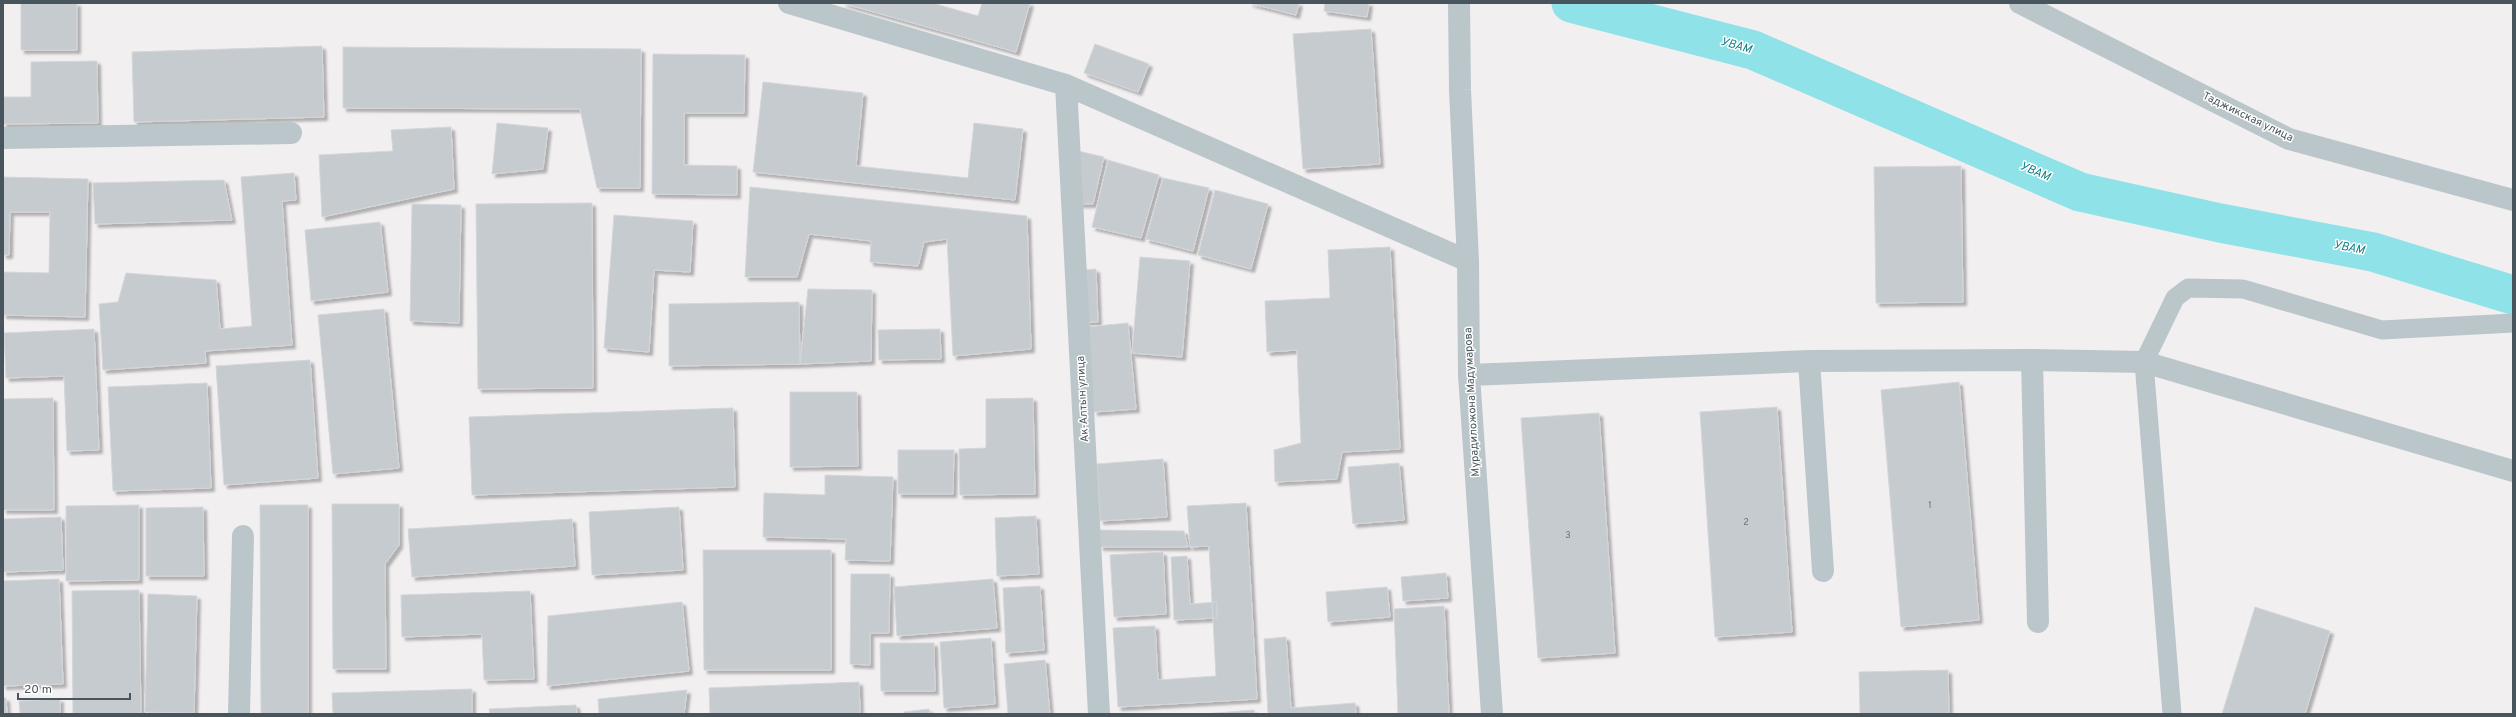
<svg xmlns="http://www.w3.org/2000/svg" width="2516" height="717" viewBox="0 0 2516 717" font-family="Overpass,sans-serif">
  <style>
    .lines { fill: none; stroke-linecap: round; stroke-linejoin: round }
    .canal { stroke: #8fe2e8; stroke-width: 39 }
    .building { fill: #c6cbcf; stroke: #d3d6da; filter: url(#shadow) }
    .lane { stroke: #bbc6cb; stroke-width: 19 }
    .street { stroke: #bbc6cb; stroke-width: 22 }
    .labels { text-anchor: middle; dominant-baseline: central; stroke-width: 3; stroke-linejoin: round; paint-order: stroke }
    .number-label { font-size: 9px; fill: #687279 }
    .street-label { font-size: 11px; fill: #48555c; stroke: #fff }
    .water-label { font-size: 12px; font-style: italic; fill: #127f87; stroke: #fff }
  </style>
  <defs>
    <filter id="shadow"><feDropShadow dx="3.5" dy="3.5" stdDeviation="1" flood-color="#0004"/></filter>
  </defs>
  <rect width="100%" height="100%" fill="#f2eff0"/>
  <g class="lines">
    <path class="canal" d="M1571,3L1753,50L2080,192L2220,223L2373,252L2513,295"/>
  </g>
  <path class="building" d="M21,3H77V50H21Z
    M842,3H932L978,16L982,3H1030L1016,52Z
    M1249,3H1299L1296,15Z
    M1325,3H1369L1367,17L1324,11Z
    M1371,29L1380,164L1303,169L1293,34Z
    M1095,44L1149,64L1138,92L1084,73Z
    M322,46L324,117L134,122L132,52Z
    M343,47L641,49L640,188H597L580,109L343,108Z
    M653,54L745,55L744,113H684V165L737,166V195L652,194Z
    M97,61L98,123L3,124V97H31V62Z
    M763,82L863,93L856,166L968,178L974,123L1023,129L1015,200L753,172Z
    M497,123L548,128L543,169L492,174Z
    M451,127L454,189L322,217L319,155L393,151L391,130Z
    M1078,151L1104,157L1093,204H1079Z
    M1108,160L1159,175L1141,238L1092,227Z
    M1961,166L1963,302L1876,303L1874,167Z
    M294,173L296,200L282,201L292,345L205,351L206,363L103,370L99,304L118,302L126,273L216,280L220,329L252,326L241,177Z
    M3,177L88,179L85,317L3,315V272L49,273L50,212H10L9,255H3Z
    M1163,178L1209,188L1193,251L1146,239Z
    M224,180L232,220L95,224L93,183Z
    M750,187L1027,216L1031,349L953,356L947,239L924,242L918,266L870,262L871,241L809,234L797,277H745Z
    M1215,190L1268,204L1251,269L1198,255Z
    M592,203L593,388L478,389L476,204Z
    M412,204L461,205L459,323L410,321Z
    M614,215L693,221L690,272L654,270L649,352L604,348Z
    M380,222L388,292L311,301L305,230Z
    M1390,247L1400,449L1342,452L1337,479L1275,482L1274,450L1301,443L1297,350L1267,352L1265,301L1330,298L1328,250Z
    M1140,257L1190,261L1182,357L1132,353Z
    M1096,269L1098,322H1086L1083,270Z
    M808,289L872,290L871,361L800,364Z
    M799,302L800,364L669,366V304Z
    M384,309L399,468L333,474L318,315Z
    M1128,323L1136,409L1094,412L1086,327Z
    M94,329L99,450L67,451L64,376L6,378L4,333Z
    M940,329L941,359L879,360L878,330Z
    M310,360L318,478L224,485L216,366Z
    M1959,382L1979,620L1901,627L1881,390Z
    M207,383L211,488L113,491L108,387Z
    M790,392H857L858,466L790,467Z
    M53,398L54,510H3V399Z
    M1033,398L1035,494L960,495L959,449L986,448V399Z
    M1777,407L1792,632L1715,637L1700,412Z
    M733,408L735,487L472,495L469,417Z
    M1599,413L1615,653L1538,658L1521,418Z
    M898,450H954L953,494H898Z
    M1163,459L1167,517L1100,521L1097,464Z
    M1399,463L1404,520L1353,524L1348,467Z
    M825,475L893,477L890,561L845,560L846,539L763,537L764,493L825,495Z
    M1246,503L1257,699L1118,707L1113,628L1155,626L1158,680L1216,676L1209,546L1190,547L1187,506Z
    M332,504H399V545L385,564L386,669H333Z
    M139,505V580L66,581V506Z
    M260,505H308V714H261Z
    M203,507L204,576H146V508Z
    M679,507L683,570L592,575L589,512Z
    M1036,516L1039,574L997,576L995,518Z
    M61,517L63,570L3,572V519Z
    M572,519L575,566L412,577L408,529Z
    M1100,530L1184,531L1188,547H1100Z
    M703,550H831V670H704Z
    M1163,552L1166,614L1114,617L1110,555Z
    M1187,556L1190,604L1217,602V618L1174,620L1171,557Z
    M1446,573L1448,598L1403,601L1401,577Z
    M851,574H890L889,633H870V665L850,664Z
    M59,579L63,684L3,686V581Z
    M993,579L997,628L897,636L894,587Z
    M1040,586L1044,650L1006,653L1003,588Z
    M1387,587L1390,617L1328,622L1326,592Z
    M139,590L141,714H73L72,591Z
    M530,591L534,679L484,680L482,634L402,637L401,595Z
    M148,594L197,596L194,713L145,712Z
    M682,602L689,671L547,686L548,616Z
    M1444,606L1449,714H1398L1394,609Z
    M2255,607L2330,631L2305,714H2222Z
    M1286,637L1291,708L1355,703L1356,714H1268L1264,639Z
    M991,638L995,704L944,708L940,642Z
    M880,643H934L935,691H881Z
    M1045,660L1050,714H1008L1004,664Z
    M1948,670L1949,714H1860L1859,672Z
    M859,682L860,714H710L709,688Z
    M472,689V714H333L332,693Z
    M687,690L684,714H599L598,699Z
    M3,698H6L7,714H3Z
    M60,699V714H20L19,701Z
    M576,705L577,714H490L489,709Z
    M929,709L930,714H904V712Z
    M1254,710L1255,714H1203Z"/>
  <g class="lines">
    <path class="lane" d="M2172,714L2144,362L2175,298L2188,288L2243,289L2382,330L2513,323"/>
    <path class="street" d="M789,3L1066,85L1468,261
      M1459,3L1460,90L1468,261L1469,375L1492,714
      M2020,3L2289,139L2513,200
      M1066,85L1099,714
      M3,138L291,133
      M2032,360L2144,362L2513,471
      M1809,361L2032,360L2038,622
      M1469,375L1809,361L1823,571
      M239,714L243,536"/>
  </g>
  <g class="labels">
    <g class="number-label">
      <text x="1930" y="505">1</text>
      <text x="1746" y="522">2</text>
      <text x="1568" y="535">3</text>
    </g>
    <g class="street-label">
      <text transform="translate(2248 117) rotate(26)">Таджикская улица</text>
      <text transform="translate(1083 399) rotate(-93)">Ак-Алтын улица</text>
      <text transform="translate(1472 402) rotate(-93)">Мурадиложона Мадумарова</text>
    </g>
    <g class="water-label">
      <text transform="translate(1736 46) rotate(16)">УВАМ</text>
      <text transform="translate(2035 172) rotate(23)">УВАМ</text>
      <text transform="translate(2349 248) rotate(11)">УВАМ</text>
    </g>
  </g>
  <rect width="2516" height="717" fill="none" stroke="#48555c" stroke-width="8"/>
  <path d="M18 693v6h112v-6" fill="none" stroke="#48555c" stroke-width="2"/>
  <text x="24" y="693" font-size="12" fill="#48555c" stroke="#ffffff" stroke-width="3" paint-order="stroke">20 m</text>
</svg>
